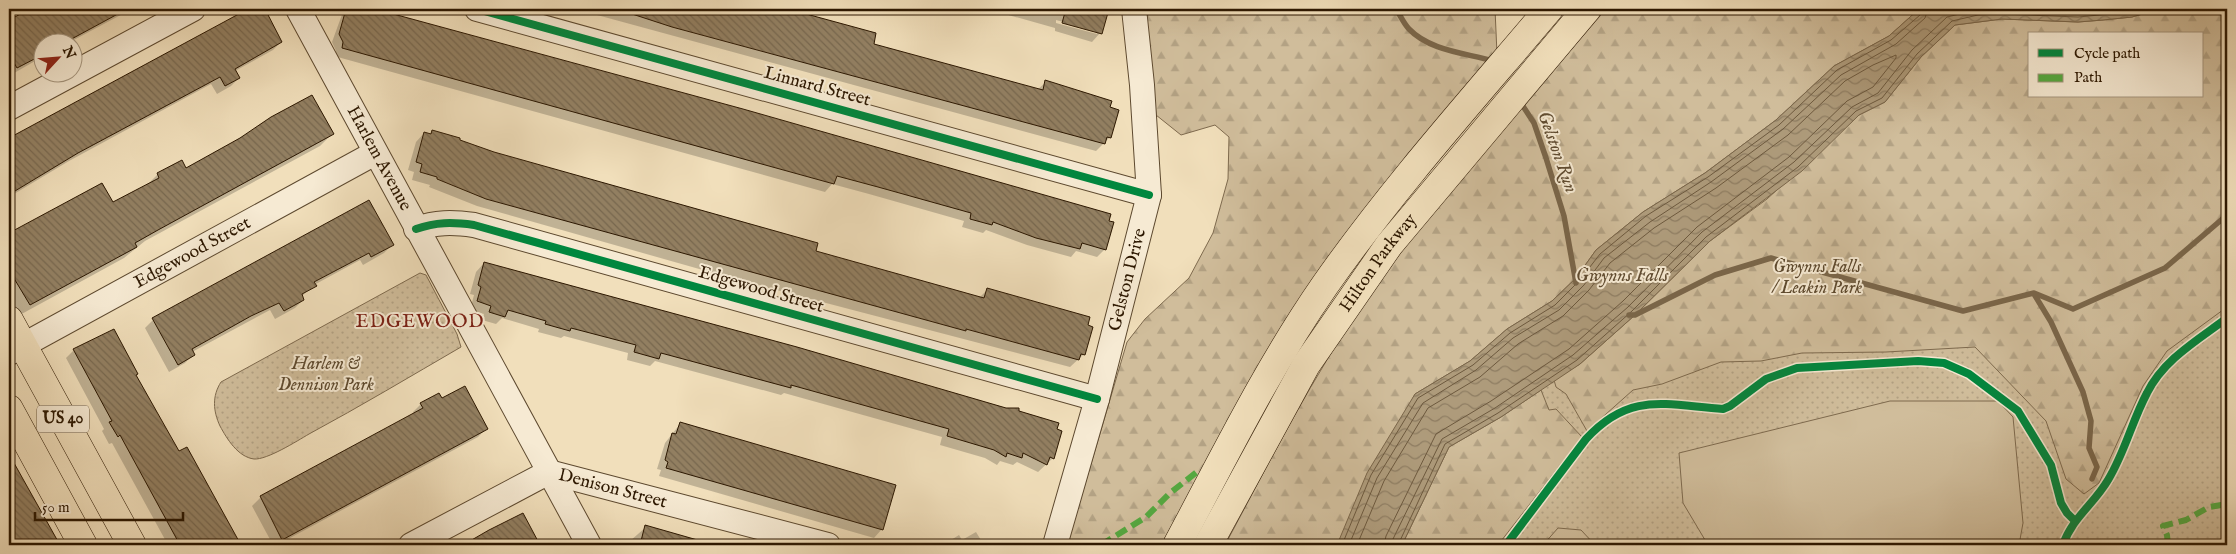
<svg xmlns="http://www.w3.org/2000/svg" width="2236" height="554" viewBox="0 0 2236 554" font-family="'IM FELL English',serif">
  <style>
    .green { fill: url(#green-dots); stroke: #7e6a4e; fill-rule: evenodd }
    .forest { fill: url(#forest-firs); stroke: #7e6a4e; fill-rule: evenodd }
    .pitch { fill: #d0bd9b; stroke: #7e6a4e }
    .water { fill: url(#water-waves); stroke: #7a664a }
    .shadow { fill: #0003; fill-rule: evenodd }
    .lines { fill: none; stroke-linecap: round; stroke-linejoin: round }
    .shore { stroke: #6d593e; stroke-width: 1 }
    .stream { stroke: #7a664a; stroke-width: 5.5 }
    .building { fill: url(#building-back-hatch); stroke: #2c1700 }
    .minor-casing { stroke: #5d492f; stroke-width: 26 }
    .primary-casing { stroke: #2c1700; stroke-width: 29 }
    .minor { stroke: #f6ead3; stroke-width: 24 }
    .primary { stroke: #f1dfbb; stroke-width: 28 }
    .quiet { stroke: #54a940; stroke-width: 6; stroke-dasharray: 12 6; stroke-linecap: butt }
    .cycleway-casing { stroke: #f6ead3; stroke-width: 11 }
    .cycleway { stroke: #00873e; stroke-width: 8 }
    .labels { text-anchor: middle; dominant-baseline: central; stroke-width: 4; stroke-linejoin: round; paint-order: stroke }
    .shield { fill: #f6ead3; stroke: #69563f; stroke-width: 1 }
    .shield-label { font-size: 16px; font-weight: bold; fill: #2c1700 }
    .street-label { font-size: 18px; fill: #2c1700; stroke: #f6ead3 }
    .park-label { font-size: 18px; font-style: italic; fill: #5d492e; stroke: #f6ead3 }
    .water-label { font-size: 19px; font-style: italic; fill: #604c31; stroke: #f6ead3 }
    .neighbourhood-label { font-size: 19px; letter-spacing: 1px; fill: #7a1f14; stroke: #f6ead3 }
  </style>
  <defs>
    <pattern id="green-dots" width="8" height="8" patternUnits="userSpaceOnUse" patternTransform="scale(1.25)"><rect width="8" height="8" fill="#d0bd9b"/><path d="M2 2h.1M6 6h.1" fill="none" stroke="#b3a284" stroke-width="1.8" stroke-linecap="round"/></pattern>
    <pattern id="forest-firs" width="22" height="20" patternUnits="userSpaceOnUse" patternTransform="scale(1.25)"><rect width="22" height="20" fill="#d0bd9b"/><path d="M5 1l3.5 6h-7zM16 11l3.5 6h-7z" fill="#b3a284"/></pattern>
    <pattern id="water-waves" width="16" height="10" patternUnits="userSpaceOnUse" patternTransform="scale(1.25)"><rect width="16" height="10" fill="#ae9b7b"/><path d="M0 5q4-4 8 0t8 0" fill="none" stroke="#8e7d62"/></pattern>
    <pattern id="building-back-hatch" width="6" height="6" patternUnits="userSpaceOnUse" patternTransform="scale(1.25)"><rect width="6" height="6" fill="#927f61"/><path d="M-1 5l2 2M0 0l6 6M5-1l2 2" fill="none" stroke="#77674e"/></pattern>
  </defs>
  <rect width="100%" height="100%" fill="#f1dfbb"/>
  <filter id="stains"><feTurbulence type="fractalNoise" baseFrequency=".004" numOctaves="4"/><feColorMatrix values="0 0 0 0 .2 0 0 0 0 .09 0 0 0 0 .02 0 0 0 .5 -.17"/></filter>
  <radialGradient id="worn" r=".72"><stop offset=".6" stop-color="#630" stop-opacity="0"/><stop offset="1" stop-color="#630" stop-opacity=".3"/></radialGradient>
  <path class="green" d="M1606,9H2227V545H1225ZM2030,34H2202V96H2030Z
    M420,273L426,275L457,334L461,347C411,376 361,406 309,434C297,441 267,460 254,459C238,457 227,439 220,426C213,411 212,396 221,382Z"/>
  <path class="forest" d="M1146,9H1495L1497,54L1286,323L1161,545H1067L1127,342L1145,319L1189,278L1213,233L1228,179L1229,137L1215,125L1181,135L1156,115Z
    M1606,9H1919L1889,36L1834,66L1776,120L1705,173L1643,212L1596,250L1576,278L1552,301L1507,329L1470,361L1415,394L1337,545H1225C1270,461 1313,375 1368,297C1439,197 1527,102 1606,9Z
    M2160,9H2227V307L2167,351L2143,386L2099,483L2084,494L2066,479L2046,421L1975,347L1886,352L1802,353L1761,361L1721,362L1662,384L1633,390L1587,431L1566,394L1556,387L1554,380L1580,364L1635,315L1710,241L1767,199L1859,115L1885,102L1921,57L1955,25L2002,19L2078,22L2103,20L2132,17ZM2030,34H2202V96H2030Z
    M1541,390L1549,410L1556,409L1582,437L1498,545H1402L1449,447L1501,417Z"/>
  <path class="pitch" d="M1890,401H1998L2013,417L2023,523L2019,545H1708L1683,503L1679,453Z
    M1558,528L1581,530L1595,545H1543Z"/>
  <path class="water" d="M1919,9H2160L2132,17L2103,20L2078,22L2002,19L1955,25L1921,57L1885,102L1859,115L1802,171L1710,241L1635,315L1580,364L1501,417L1449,447L1402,545H1337L1367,473L1415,394L1470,361L1507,329L1552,301L1576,278L1596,250L1643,212L1705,173L1776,120L1834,66L1889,36Z"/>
  <path class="shadow" d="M31,9H132L70,42H42V57L9,76V22Z
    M251,9H263L281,42L273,50L235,71L239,78L231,86L217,94L211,84L69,161L9,197V140Z
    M344,9H369L743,111L1105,249L1097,257L1076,251L1071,257L1027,245L986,230L983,233L962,227L964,221L869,194L832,184L825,192L334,56L336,51L332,42Z
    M575,9H779L875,34L872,44L1037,90L1046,82L1110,137L1096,151Z
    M987,9H1107L1100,33L1092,42L1055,31V28ZM1056,20L1097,31V34L1056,23Z
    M432,131L494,153L814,252L979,298L987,290L1084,354L1070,367L731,278L477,206L429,187L430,185L412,180L414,172L408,170L416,142L424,133L429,135Z
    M332,134L320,146L145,241L124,258L18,316L9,300V235L102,184L112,204L146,186L158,174Z
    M392,245L384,253L363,265L360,260L314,285L301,297L303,300L295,308L275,319L270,310L192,352L193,355L185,363L169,372L145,328L153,320Z
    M484,263L1017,411L1053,458L1038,472L1017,462L1013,465L1000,461L997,465L985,458L940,445L942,437L784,393L781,395L655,361L650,366L627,360L628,353L564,336L561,338L538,332L539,329L502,318L496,324L482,320L484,314L470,310L474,295L470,294L476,272Z
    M74,350L135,375L178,453L187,449L239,545H168L112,443L109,444L102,431L104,429L66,358Z
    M441,399L486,429L478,437L277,545H273L252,506L260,498L414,414L413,412L421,404Z
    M680,424L882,529L874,538L659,476L661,470L657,469L665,443Z
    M9,455L58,545H9Z
    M522,514L539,545H465Z
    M646,527L711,545H629L630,541Z
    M976,532L984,545H943L959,535L962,540Z"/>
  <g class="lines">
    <path class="shore" d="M2032,9L2078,11L2107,9
      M1342,545L1371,475L1418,398L1473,365L1510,333L1555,305L1579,281L1600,254L1646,216L1708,177L1779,125L1837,70L1891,40L1920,15L1921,9
      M1349,545L1377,478L1423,403L1476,370L1513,338L1559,310L1584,285L1604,258L1650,222L1711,182L1783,129L1841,75L1896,44L1925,18L1928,9
      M1357,545L1384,481L1428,408L1480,377L1518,344L1563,316L1589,290L1610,263L1654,228L1716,188L1788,135L1845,81L1873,65L1896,55V58L1873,87L1847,101L1789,157L1697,227L1623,301L1569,349L1491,401L1436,434L1386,536L1384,545
      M1392,545L1393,539L1442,439L1495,408L1573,355L1628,307L1702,232L1794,162L1852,107L1878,93L1912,50L1947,17L1981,9
      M1398,545L1445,444L1498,413L1577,360L1632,311L1706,237L1798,167L1856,111L1882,98L1917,54L1952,21L1978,15L2002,14L2078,17L2131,12L2143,9"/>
    <path class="stream" d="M1396,9C1400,15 1404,24 1409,29C1430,51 1466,53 1493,61
      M1519,100L1534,123L1546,158L1564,216L1576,283
      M2034,294L2051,322L2083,392L2091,421L2089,448L2097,467L2092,479
      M1629,315H1635L1715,275L1771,258L1963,311L2034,293L2073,309L2165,268L2227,215"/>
  </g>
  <path class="building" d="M30,9H127L66,42H42V55L17,68L9,54V20Z
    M248,9H265L282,42L235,69L240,78L225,86L220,77L78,153L15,191L9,180V138Z
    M346,9H375L743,109L1111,214L1109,221L1114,222L1106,250L1082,243L1080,249L1036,238L993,222L992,225L970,219L971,213L878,187L837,176L834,184L342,48L343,42L339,34Z
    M627,9H788L876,33L874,44L1043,90L1045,80L1112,101L1110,107L1119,110L1111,138L1107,137L1105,144L672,27L626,12Z
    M1066,9H1109L1102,34L1062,23Z
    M312,95L334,134L158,230L135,243L137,247L30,305L9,270V233L102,183L113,202L159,178L157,173L182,160L186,168L240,138L271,117Z
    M432,130L460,138V140L494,152L818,243L816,251L984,298L987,288L1090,317L1088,325L1093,327L1085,355L1081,354L1079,360L966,329V331L486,199L437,179V177L420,172L422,164L416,162L424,132L431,134Z
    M369,200L394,245L371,257L369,253L314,282L317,286L302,294L304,300L284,311L279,303L251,316L192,349L195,355L178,365L152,318Z
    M484,262L797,347L1006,408H1019V411L1059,423L1057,429L1062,431L1054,459L1050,457L1047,465L1023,453L1022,458L1007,453L1006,457L994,450L947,436L949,429L791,385V388L661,353L659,359L634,352L636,345L571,328L570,331L545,324L546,321L508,310L505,317L489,312L491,306L477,301L481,287L478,285Z
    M114,329L138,374L136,375L179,451L187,447L241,545H180L120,435L118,437L109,422L112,421L73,349Z
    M465,386L488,429L282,540L260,496L423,408L420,403L439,393L442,398Z
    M680,422L896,485L883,530L666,468L668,462L665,460L672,433L676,434Z
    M9,454L28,488L60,545H9Z
    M523,513L540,545H463L489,530Z
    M645,525L701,541L700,545H640Z"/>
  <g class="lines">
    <g class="minor-casing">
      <g id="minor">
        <path id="s1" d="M298,9L589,545"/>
        <path d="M477,9L1149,195"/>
        <path d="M9,108L193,9"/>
        <path d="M416,229C436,222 452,222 474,225L1097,399"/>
        <path id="s2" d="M9,353L375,153"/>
        <path id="s3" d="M411,545L549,472L828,545"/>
        <path id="s4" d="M1055,545L1097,399L1149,195L1142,85L1134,9"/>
      </g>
    </g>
    <g class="primary-casing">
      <g id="primary">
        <path d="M9,320L132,545"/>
        <path d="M9,409L83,545"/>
        <path d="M1177,545C1224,457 1268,367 1325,285C1393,188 1473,99 1549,9"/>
        <path id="s5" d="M1208,545L1306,365L1389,245L1587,9"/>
      </g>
    </g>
    <use href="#minor" class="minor"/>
    <use href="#primary" class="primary"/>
    <path class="quiet" d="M1101,545L1146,517L1169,494L1198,471
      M2168,545L2167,535L2163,526L2186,520L2209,507L2227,504"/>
    <g class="cycleway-casing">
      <path id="cycleway" d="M477,9L1149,195
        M416,229C436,222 452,222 474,225L1097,399
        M1506,545L1586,439C1630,391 1665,405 1723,409L1730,406L1766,379L1797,368L1918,361L1944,363L1969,374L2018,411L2051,465L2061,503L2067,513L2074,520
        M2063,545C2072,518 2094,504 2108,480C2125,452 2132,421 2147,393C2164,359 2198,340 2227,318"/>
    </g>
    <use href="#cycleway" class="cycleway"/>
  </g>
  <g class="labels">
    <rect class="shield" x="37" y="405.5" width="52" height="27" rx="4"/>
    <g class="shield-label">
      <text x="63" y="419">US 40</text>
    </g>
    <g class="street-label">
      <text transform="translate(817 87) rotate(15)">Linnard Street</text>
      <text stroke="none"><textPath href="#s1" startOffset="170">Harlem Avenue</textPath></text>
      <text stroke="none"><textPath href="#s2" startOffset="209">Edgewood Street</textPath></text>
      <text stroke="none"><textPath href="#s5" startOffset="330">Hilton Parkway</textPath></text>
      <text stroke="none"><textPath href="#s4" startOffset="275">Gelston Drive</textPath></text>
      <text transform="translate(761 290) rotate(16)">Edgewood Street</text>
      <text stroke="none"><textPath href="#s3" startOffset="222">Denison Street</textPath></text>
    </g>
    <g class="park-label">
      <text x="1817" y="267">Gwynns Falls<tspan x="1817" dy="21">/ Leakin Park</tspan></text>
      <text x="326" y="364">Harlem &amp;<tspan x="326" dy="21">Dennison Park</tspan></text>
    </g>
    <g class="water-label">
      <text transform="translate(1557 152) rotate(70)">Gelston Run</text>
      <text x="1622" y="276">Gwynns Falls</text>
    </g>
    <g class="neighbourhood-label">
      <text x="420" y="322">EDGEWOOD</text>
    </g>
  </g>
  <rect width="2236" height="554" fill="none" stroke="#f1dfbb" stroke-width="30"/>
  <rect x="10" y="10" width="2216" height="534" fill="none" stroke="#2c1700" stroke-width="2.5"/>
  <rect x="15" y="15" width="2206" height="524" fill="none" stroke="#2c1700"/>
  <rect x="2028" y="32" width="175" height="65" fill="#f6ead3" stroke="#a5967f"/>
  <rect x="2038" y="49" width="25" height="8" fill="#00873e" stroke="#a5967f"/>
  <text x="2074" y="58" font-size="15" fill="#2c1700">Cycle path</text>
  <rect x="2038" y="74" width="25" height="8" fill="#54a940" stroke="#a5967f"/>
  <text x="2074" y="82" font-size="15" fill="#2c1700">Path</text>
  <g transform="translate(58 58) rotate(64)"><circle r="24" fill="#f6ead3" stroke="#a5967f"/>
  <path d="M0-4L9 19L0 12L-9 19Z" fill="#8f2418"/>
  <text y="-8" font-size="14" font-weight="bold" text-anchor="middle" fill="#2c1700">N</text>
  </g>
  <path d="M35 512v8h148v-8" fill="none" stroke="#2c1700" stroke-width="2.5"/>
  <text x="42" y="512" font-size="15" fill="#2c1700" stroke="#f6ead3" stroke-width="4" paint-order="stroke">50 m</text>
  <rect width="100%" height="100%" filter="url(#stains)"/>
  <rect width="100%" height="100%" fill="url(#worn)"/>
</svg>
